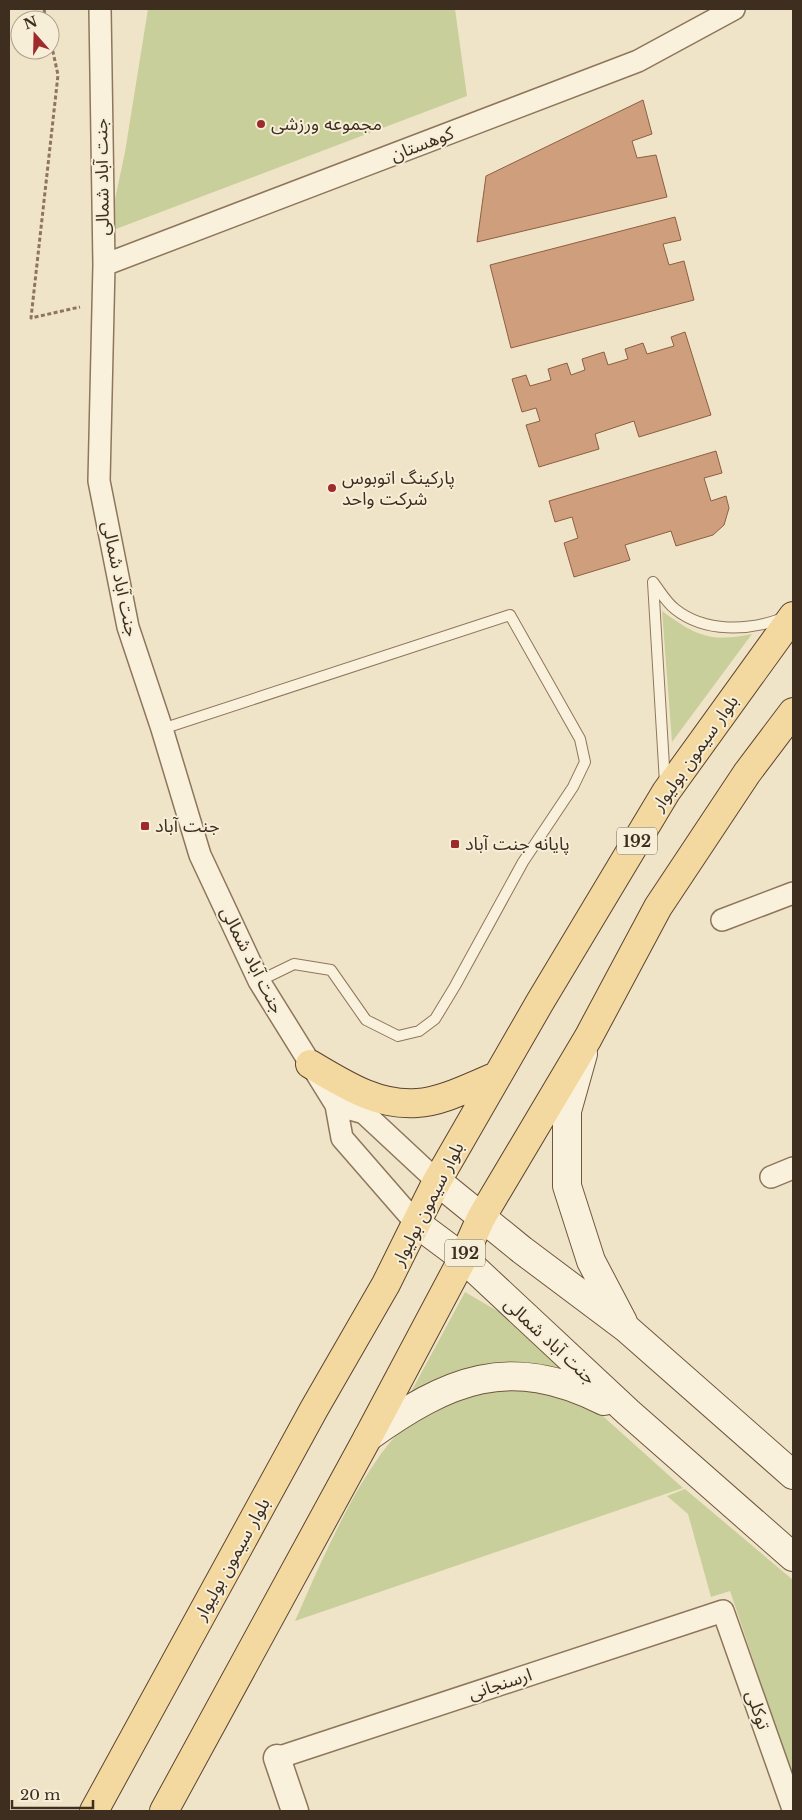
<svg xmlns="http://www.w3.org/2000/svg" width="802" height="1820" viewBox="0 0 802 1820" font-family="'Libre Baskerville','Noto Sans Arabic',serif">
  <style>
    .green { fill: #c9cf9b }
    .building { fill: #cf9f7d; stroke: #8d5f41 }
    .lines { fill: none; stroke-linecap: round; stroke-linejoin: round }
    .service-casing { stroke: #8d765c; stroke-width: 12 }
    .minor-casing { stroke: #8d765c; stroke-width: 24 }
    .tertiary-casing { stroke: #8d765c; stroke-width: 29 }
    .secondary-casing { stroke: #6f573f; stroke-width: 30 }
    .primary-casing { stroke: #5b4430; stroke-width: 30 }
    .path { stroke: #8d765c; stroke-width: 3; stroke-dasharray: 4 2.5; stroke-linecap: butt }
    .service { stroke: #faf1dc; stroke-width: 10 }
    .minor { stroke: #faf1dc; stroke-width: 21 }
    .tertiary { stroke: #faf1dc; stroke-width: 26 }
    .secondary { stroke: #faf1dc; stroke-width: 28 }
    .primary { stroke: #f3d9a0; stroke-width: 28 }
    .poi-dot { fill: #9e2a2b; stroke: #f7eed8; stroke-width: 2 }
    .labels { text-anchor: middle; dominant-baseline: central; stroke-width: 4; stroke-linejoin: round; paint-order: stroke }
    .shield { fill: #f7eed8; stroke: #756857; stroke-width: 1 }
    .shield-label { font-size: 16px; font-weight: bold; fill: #3d2e20 }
    .poi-label { font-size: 18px; fill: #3d2e20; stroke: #f7eed8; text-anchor: start }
    .street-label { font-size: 18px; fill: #3d2e20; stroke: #f7eed8 }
  </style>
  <rect width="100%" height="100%" fill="#f0e4c8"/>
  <path class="green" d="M148,9H455L467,96L108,232L125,152Z
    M662,611C695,635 710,643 752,634L672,742Z
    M465,1292L501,1313L574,1376L405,1403Z
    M488,1388L543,1389L595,1409L683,1488L295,1621C320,1565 367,1450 417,1417C434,1405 468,1396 488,1388Z
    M685,1489L793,1580V1778L730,1591L711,1597L688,1514L667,1496Z"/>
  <path class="building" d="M643,100L652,134L632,141L637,158L656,155L667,197L477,242L486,176Z
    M675,217L681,240L663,244L669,265L684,261L694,300L511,348L490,265Z
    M685,332L711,415L639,437L634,421L595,434L599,449L539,467L526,425L540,421L536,408L522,412L512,379L526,375L530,386L551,380L548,369L567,363L571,375L585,370L582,359L604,352L608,365L628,359L625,349L643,343L647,354L674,346L671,337Z
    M716,451L722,473L704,478L711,501L726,496L729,508L724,525L713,535L676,546L671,531L625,545L630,560L574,577L564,543L578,538L572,517L555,522L549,501Z"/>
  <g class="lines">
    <g class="service-casing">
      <path id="service" d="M653,582L665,783
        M653,582C660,591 666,602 675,609C705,633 749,631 783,618
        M162,729L510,615L580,739L585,762L573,787L523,862L455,986L435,1019L419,1031L398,1036L366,1020L331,970L294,964L259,981"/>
    </g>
    <g class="minor-casing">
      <path id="minor" d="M100,9L104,265L99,481L128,627L162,729L200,855L259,981L336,1105L342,1138L416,1223
        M104,265L638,61L734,9
        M722,920L793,893
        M336,1105L364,1113L437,1181
        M771,1177L793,1168
        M277,1758L723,1611L793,1809"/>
    </g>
    <g class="tertiary-casing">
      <path id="tertiary" d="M277,1758L295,1811"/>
    </g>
    <g class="secondary-casing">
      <path id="secondary" d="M583,1054L567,1111V1186L591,1261L623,1322
        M437,1181L522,1250L626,1328L793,1475
        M416,1223L463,1258L628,1412L793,1557
        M368,1437C448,1380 509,1353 604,1401"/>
    </g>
    <g class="primary-casing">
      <path id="primary" d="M310,1064C344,1084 377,1106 417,1103C442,1102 474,1085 497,1076
        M94,1811L314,1409L386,1284L437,1181L540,1002L666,792L793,616
        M164,1811L368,1437L463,1258L481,1218L588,1038L658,907L747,773L793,712"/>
    </g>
    <path class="path" d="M44,9L46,20
      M50,38L58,75L31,318L80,307"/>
    <use href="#service" class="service"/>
    <use href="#minor" class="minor"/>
    <use href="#tertiary" class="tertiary"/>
    <use href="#secondary" class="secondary"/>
    <use href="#primary" class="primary"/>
  </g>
  <g class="poi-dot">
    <circle cx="261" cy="124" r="5"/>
    <circle cx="332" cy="488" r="5"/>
    <rect x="140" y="821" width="10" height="10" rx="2.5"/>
    <rect x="450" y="839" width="10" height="10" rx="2.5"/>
  </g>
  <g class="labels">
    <g class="shield">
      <rect x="617" y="827.5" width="40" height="27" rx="4"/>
      <rect x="445" y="1239.5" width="40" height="27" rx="4"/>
    </g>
    <g class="shield-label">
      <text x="637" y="841">192</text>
      <text x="465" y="1253">192</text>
    </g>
    <g class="poi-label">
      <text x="271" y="124">مجموعه ورزشی</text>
      <text x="342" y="478">پارکینگ اتوبوس<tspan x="342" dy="21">شرکت واحد</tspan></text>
      <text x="155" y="826">جنت آباد</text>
      <text x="465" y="844">پایانه جنت آباد</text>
    </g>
    <g class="street-label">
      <text transform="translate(422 144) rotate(-21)">کوهستان</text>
      <text transform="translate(102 177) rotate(-91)">جنت آباد شمالی</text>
      <text transform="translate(120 579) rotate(78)">جنت آباد شمالی</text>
      <text transform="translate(695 753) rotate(-55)">بلوار سیمون بولیوار</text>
      <text transform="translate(252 960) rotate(63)">جنت آباد شمالی</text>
      <text transform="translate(428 1204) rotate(-63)">بلوار سیمون بولیوار</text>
      <text transform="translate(550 1341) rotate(43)">جنت آباد شمالی</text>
      <text transform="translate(232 1559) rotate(-61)">بلوار سیمون بولیوار</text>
      <text transform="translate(500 1684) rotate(-18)">ارسنجانی</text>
      <text transform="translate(758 1710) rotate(71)">توکلی</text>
    </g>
  </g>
  <rect width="802" height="1820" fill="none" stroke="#3d2e20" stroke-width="20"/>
  <g transform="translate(35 35) rotate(340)"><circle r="24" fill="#f7eed8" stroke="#ada18e"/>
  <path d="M0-4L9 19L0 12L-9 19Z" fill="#9e2a2b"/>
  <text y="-8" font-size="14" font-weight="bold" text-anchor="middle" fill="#3d2e20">N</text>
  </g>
  <path d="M12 1800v8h81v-8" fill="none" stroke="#3d2e20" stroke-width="2.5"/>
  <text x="20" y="1800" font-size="15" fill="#3d2e20" stroke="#f7eed8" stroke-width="4" paint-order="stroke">20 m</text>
</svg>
